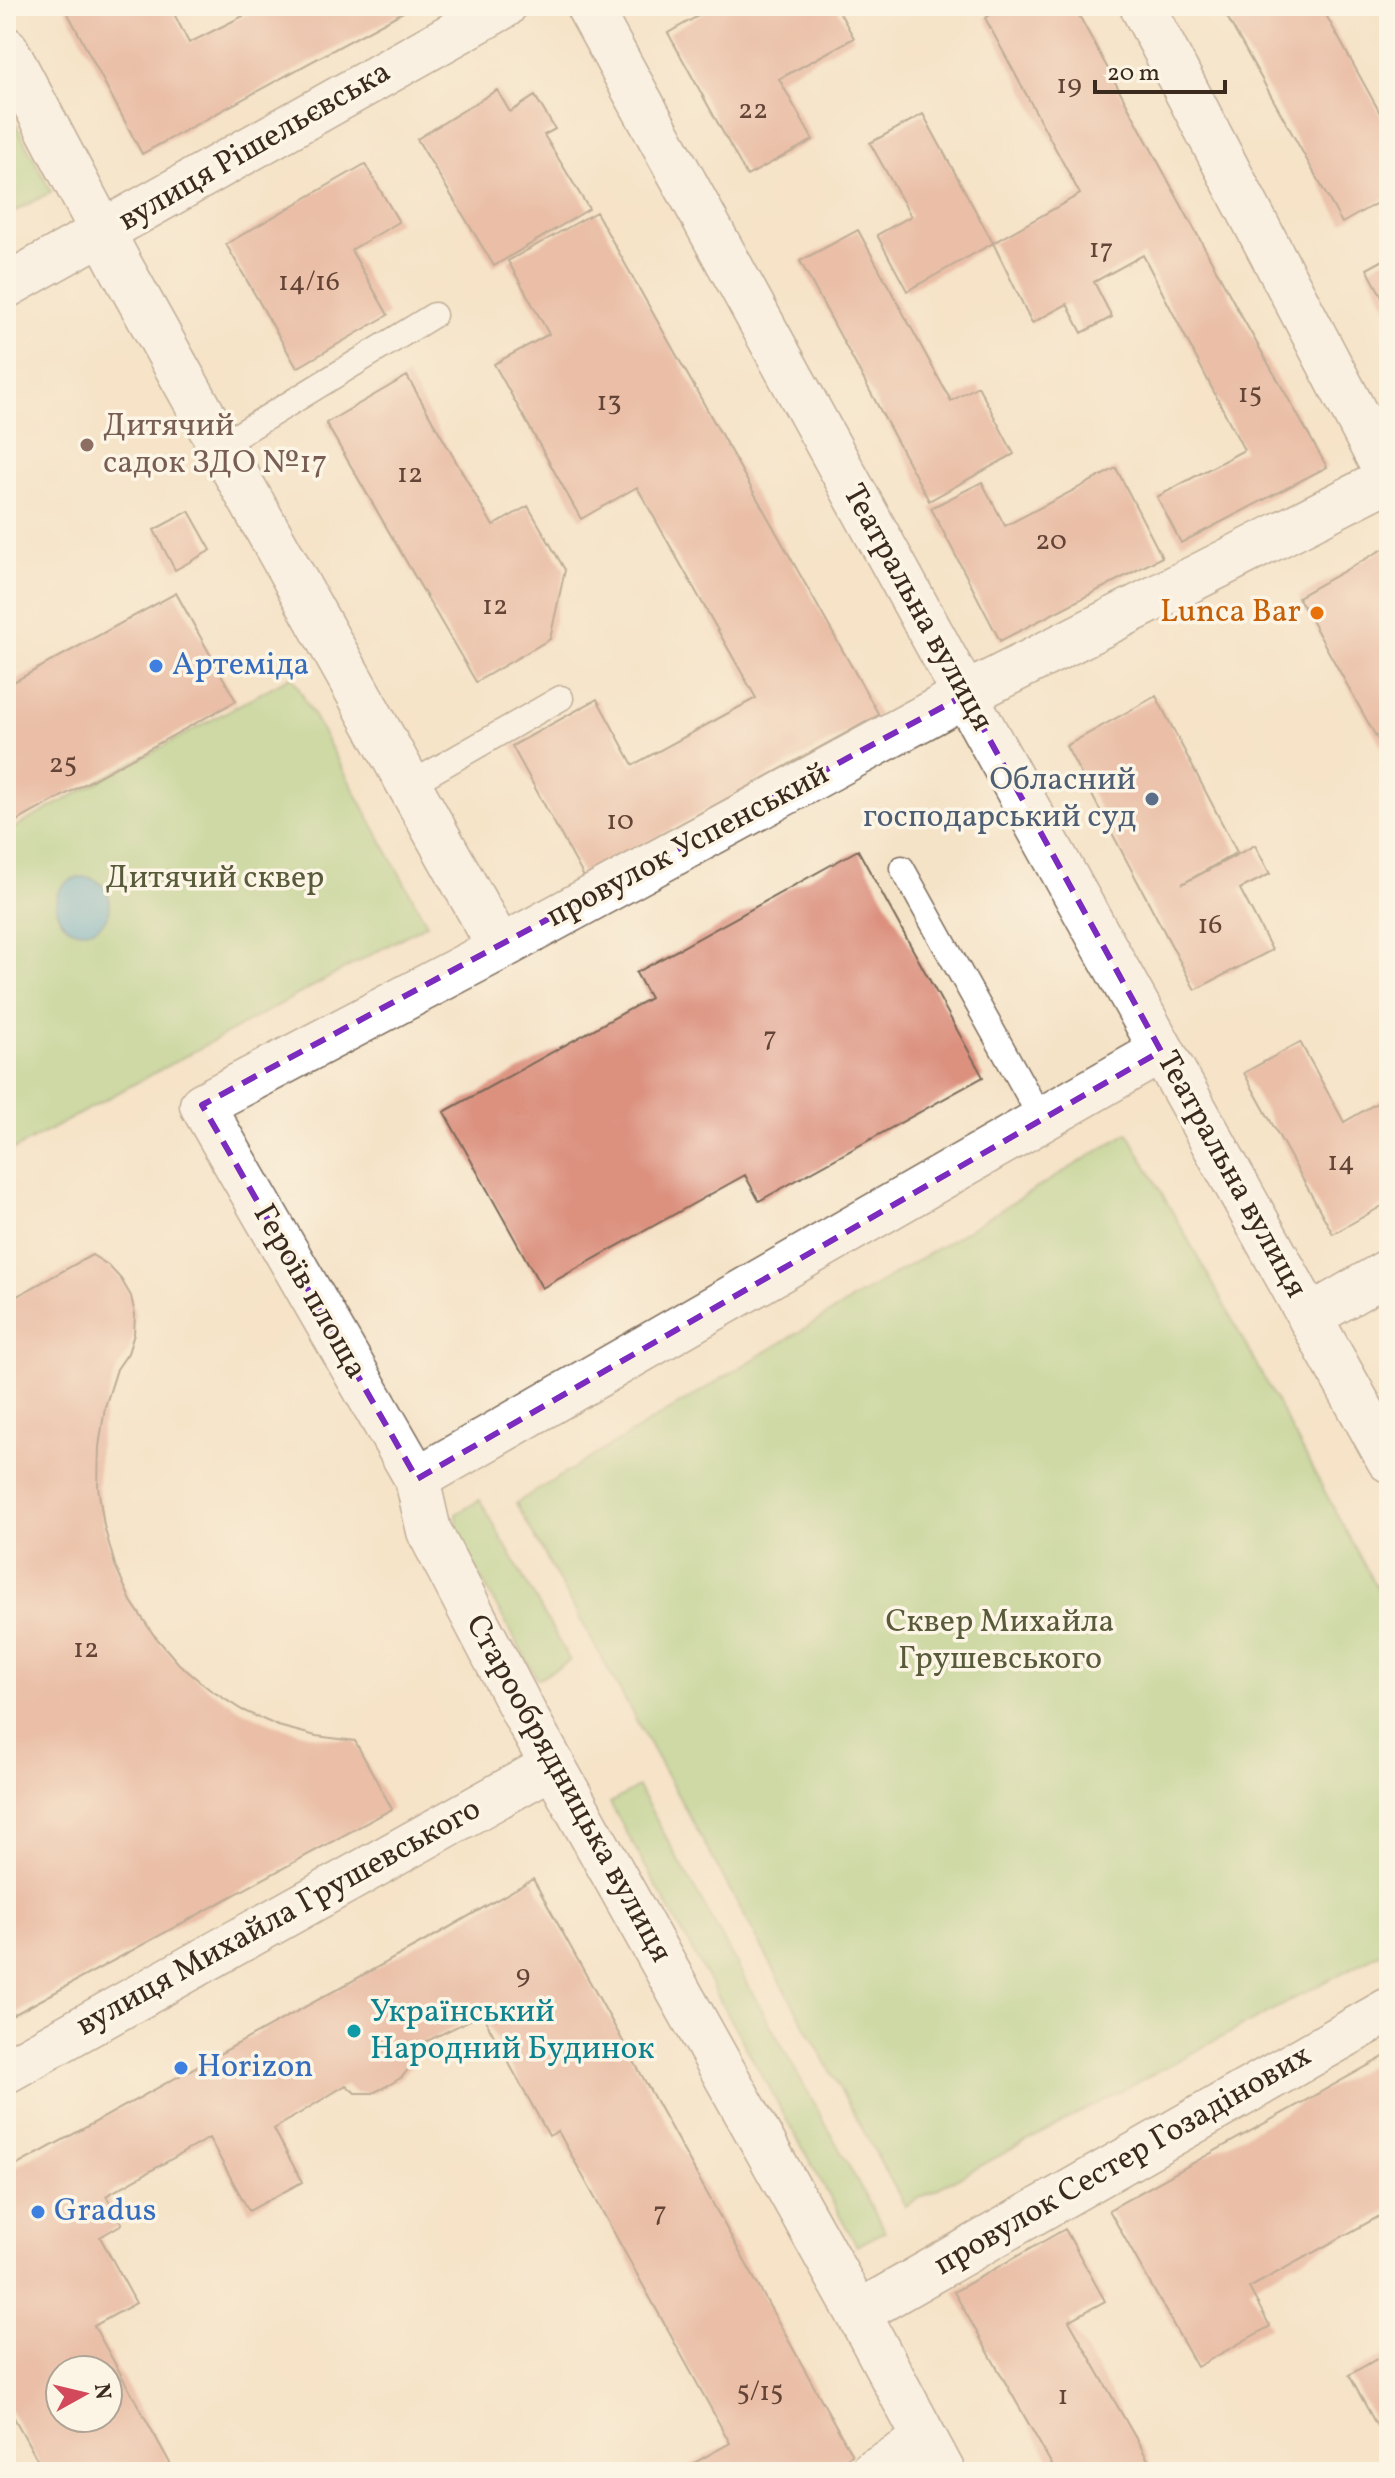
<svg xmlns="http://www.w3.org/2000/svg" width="1395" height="2478" viewBox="0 0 1395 2478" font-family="Vollkorn,serif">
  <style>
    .green { fill: #9dcc7a; stroke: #6c7b4c; stroke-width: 2 }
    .water { fill: #4ba8ca; stroke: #436974; stroke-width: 2 }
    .building { fill: #dc917f; fill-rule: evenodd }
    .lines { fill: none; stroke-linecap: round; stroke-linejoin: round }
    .service-casing { stroke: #7c6b5a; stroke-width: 27 }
    .minor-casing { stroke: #7c6b5a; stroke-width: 47 }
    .tertiary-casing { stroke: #7c6b5a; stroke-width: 47 }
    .service { stroke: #fff; stroke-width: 24 }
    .minor { stroke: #fff; stroke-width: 44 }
    .tertiary { stroke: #fff; stroke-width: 44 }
    .marked { fill: none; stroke: #7b2cbf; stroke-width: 6; stroke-dasharray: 16 10; stroke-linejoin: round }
    .education-dot { fill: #8d6e63; stroke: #fcf5e5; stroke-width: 3 }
    .food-dot { fill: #e8710a; stroke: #fcf5e5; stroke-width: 3 }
    .shop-dot { fill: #3f7fe0; stroke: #fcf5e5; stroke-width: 3 }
    .service-dot { fill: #5c6f8a; stroke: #fcf5e5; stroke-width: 3 }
    .culture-dot { fill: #0f9aa8; stroke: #fcf5e5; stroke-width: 3 }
    .labels { text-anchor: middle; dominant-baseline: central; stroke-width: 7; stroke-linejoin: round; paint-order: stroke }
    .number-label { font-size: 28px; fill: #634436 }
    .street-label { font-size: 32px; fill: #3b2a1e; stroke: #fcf5e5 }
    .education-label { font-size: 32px; fill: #785e54; stroke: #fcf5e5; text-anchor: start }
    .food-label { font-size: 32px; fill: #c56008; stroke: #fcf5e5; text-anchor: end }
    .shop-label { font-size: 32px; fill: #366cbe; stroke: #fcf5e5; text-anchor: start }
    .service-label { font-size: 32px; fill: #4e5e75; stroke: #fcf5e5; text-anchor: end }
    .park-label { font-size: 32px; fill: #585b3a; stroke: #fcf5e5 }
    .culture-label { font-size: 32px; fill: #0d838f; stroke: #fcf5e5; text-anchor: start }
  </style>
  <rect width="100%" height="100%" fill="#fcf5e5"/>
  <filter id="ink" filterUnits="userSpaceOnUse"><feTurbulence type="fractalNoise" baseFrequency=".0125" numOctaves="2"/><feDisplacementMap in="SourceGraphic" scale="16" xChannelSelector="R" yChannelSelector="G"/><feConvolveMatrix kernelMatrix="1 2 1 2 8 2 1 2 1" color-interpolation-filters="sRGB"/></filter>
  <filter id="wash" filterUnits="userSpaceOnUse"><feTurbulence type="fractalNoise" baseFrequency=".006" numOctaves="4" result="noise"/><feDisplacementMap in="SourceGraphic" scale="32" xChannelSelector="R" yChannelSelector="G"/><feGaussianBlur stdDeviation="1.8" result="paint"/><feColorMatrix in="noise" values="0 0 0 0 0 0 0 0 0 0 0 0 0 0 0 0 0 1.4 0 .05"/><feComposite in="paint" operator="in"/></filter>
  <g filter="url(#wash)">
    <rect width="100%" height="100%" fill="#f5e3c8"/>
    <path class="green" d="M6,105L51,192L6,216Z
      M292,676L427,924L6,1154V832Z
      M1128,1133L1213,1284L1389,1611V1948L905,2206L516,1503Z
      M480,1500L570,1661L537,1679L458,1537L456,1514Z
      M638,1787L885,2231L857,2246L610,1803Z"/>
    <path class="water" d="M56 904a27 27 0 1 1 54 0a27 27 0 1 1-54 0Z"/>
    <g id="blocks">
      <path class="building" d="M64,6H170L189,43L263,6H414L142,154Z
        M716,6H836L854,38L779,79L813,140L747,176L668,33Z
        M1006,6H1074L1238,310L1327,467L1181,543L1157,497L1244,450L1143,255L1094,282L1112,317L1082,333L1067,304L1032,323L993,243L1080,194L985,18Z
        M1221,6H1321L1389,129V196L1342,223Z
        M497,90L510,112L535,96L555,129L544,135L589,209L494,266L417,139Z
        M923,114L993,243L907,291L877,235L911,216L870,143Z
        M365,164L399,222L351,250L388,315L297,368L226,244Z
        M596,212L879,715L584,877L512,746L597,699L633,765L756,698L637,487L581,519L494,364L549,334L508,261Z
        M858,230L951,401L978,386L1014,454L929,501L800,261Z
        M1389,257V310L1367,269Z
        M407,376L493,526L528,506L565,570L550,639L476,682L326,423Z
        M1116,468L1162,557L1000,641L931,508L982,482L1005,526Z
        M189,511L211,550L175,570L154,530Z
        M1385,548L1389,555V760L1298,597Z
        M176,593L236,701L6,827V686Z
        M1156,696L1237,852L1182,884L1255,845L1270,874L1240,889L1272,950L1195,990L1066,746Z
        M858,850L983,1077L759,1201L745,1175L542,1288L444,1112L650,998L636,973Z
        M1300,1042L1344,1122L1389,1096V1202L1333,1234L1244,1073Z
        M92,1255L108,1265L121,1279L131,1296L135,1314L134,1334L128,1353L117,1369L105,1407L99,1447L98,1487L104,1526L115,1565L131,1601L153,1634L179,1664L209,1689L242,1710L278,1726L316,1736L355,1741L392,1809L6,2019V1302Z
        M533,1879L852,2455L821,2472H678L730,2443L558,2131L549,2136L482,2014L411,2049V2066L402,2077L389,2085L373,2093H355L346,2085L274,2129L302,2182L249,2211L209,2138L106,2196L122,2224L100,2237L136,2303L94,2326L175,2472H44L6,2403V2171L436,1935ZM60,2370H108V2418H60Z
        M1389,2054V2211L1249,2288L1270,2326L1197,2367L1109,2210Z
        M1065,2229L1105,2301L1069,2321L1155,2472H1056L954,2292Z
        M1389,2352V2448L1349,2375Z"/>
    </g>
  </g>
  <g filter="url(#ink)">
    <use href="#blocks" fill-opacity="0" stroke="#7c6b5a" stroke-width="2"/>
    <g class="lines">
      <g class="service-casing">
        <path id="service" d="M220,446L434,315
          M409,785L561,698
          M902,868L1042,1120"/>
      </g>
      <g class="minor-casing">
        <path id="minor" d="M1142,6L1389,478
          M6,49L122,269L500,948
          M6,286L504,6
          M417,1479L1161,1051
          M6,2071L552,1766
          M858,2313L1389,2010
          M872,2472L926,2440
          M943,2472L858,2313L527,1719L429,1531L417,1479L202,1105L500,948L965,695L1389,479"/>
      </g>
      <g class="tertiary-casing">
        <path id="tertiary" d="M588,6L965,695L1389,1460
          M1311,1316L1389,1271"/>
      </g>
      <use href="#service" class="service"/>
      <use href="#minor" class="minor"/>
      <use href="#tertiary" class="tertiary"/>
    </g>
  </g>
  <path d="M0 0H1395V2478H0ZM965,695L1161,1051L417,1479L202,1105Z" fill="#f5e3c8" fill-opacity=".55" fill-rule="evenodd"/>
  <path class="marked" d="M965,695L1161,1051L417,1479L202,1105Z"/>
  <circle class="education-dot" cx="87" cy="445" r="8"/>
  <circle class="food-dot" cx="1317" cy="613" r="8"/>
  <g class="shop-dot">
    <circle cx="156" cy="666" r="8"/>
    <circle cx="181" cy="2068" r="8"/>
    <circle cx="38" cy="2212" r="8"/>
  </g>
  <circle class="service-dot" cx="1152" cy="799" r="8"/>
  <circle class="culture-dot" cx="354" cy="2031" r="8"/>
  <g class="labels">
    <g class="number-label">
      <text x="1069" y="85">19</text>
      <text x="753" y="110">22</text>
      <text x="1101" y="249">17</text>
      <text x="309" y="282">14/16</text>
      <text x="1250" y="394">15</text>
      <text x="609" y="402">13</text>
      <text x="410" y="474">12</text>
      <text x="1051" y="541">20</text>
      <text x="495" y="606">12</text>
      <text x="63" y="764">25</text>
      <text x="620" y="821">10</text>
      <text x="1210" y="925">16</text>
      <text x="770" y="1037">7</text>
      <text x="1341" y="1162">14</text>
      <text x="86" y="1649">12</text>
      <text x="523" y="1975">9</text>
      <text x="660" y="2212">7</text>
      <text x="760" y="2392">5/15</text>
      <text x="1063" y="2396">1</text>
    </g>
    <g class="street-label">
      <text transform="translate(255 147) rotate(-30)">вулиця Рішельєвська</text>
      <text transform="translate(917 608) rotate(61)">Театральна вулиця</text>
      <text transform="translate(688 846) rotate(-28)">провулок Успенський</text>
      <text transform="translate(1231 1175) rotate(61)">Театральна вулиця</text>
      <text transform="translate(309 1292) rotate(60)">Героїв площа</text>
      <text transform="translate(568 1789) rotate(61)">Старообрядницька вулиця</text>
      <text transform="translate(279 1918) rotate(-29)">вулиця Михайла Грушевського</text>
      <text transform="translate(1123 2161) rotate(-30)">провулок Сестер Гозадінових</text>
    </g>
    <g class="education-label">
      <text x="103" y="427">Дитячий<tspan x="103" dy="37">садок ЗДО №17</tspan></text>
    </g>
    <g class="food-label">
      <text x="1301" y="613">Lunca Bar</text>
    </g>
    <g class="shop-label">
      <text x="172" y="666">Артеміда</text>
      <text x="197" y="2068">Horizon</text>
      <text x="54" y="2212">Gradus</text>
    </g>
    <g class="service-label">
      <text x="1136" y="781">Обласний<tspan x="1136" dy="37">господарський суд</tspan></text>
    </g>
    <g class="park-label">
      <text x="215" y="879">Дитячий сквер</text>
      <text x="1000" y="1623">Сквер Михайла<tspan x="1000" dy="37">Грушевського</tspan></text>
    </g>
    <g class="culture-label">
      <text x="370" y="2013">Український<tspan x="370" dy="37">Народний Будинок</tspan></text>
    </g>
  </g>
  <rect width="1395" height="2478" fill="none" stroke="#fcf5e5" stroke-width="32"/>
  <g transform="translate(84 2394) rotate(82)"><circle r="38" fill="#fcf5e5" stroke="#afa495" stroke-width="2"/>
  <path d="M0-6L14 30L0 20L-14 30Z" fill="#d1495b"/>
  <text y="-12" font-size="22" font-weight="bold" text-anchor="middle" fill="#3b2a1e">N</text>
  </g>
  <path d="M1095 80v12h130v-12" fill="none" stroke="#3b2a1e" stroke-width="4"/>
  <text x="1107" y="80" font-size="24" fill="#3b2a1e" stroke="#fcf5e5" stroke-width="6" paint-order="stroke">20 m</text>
</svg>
